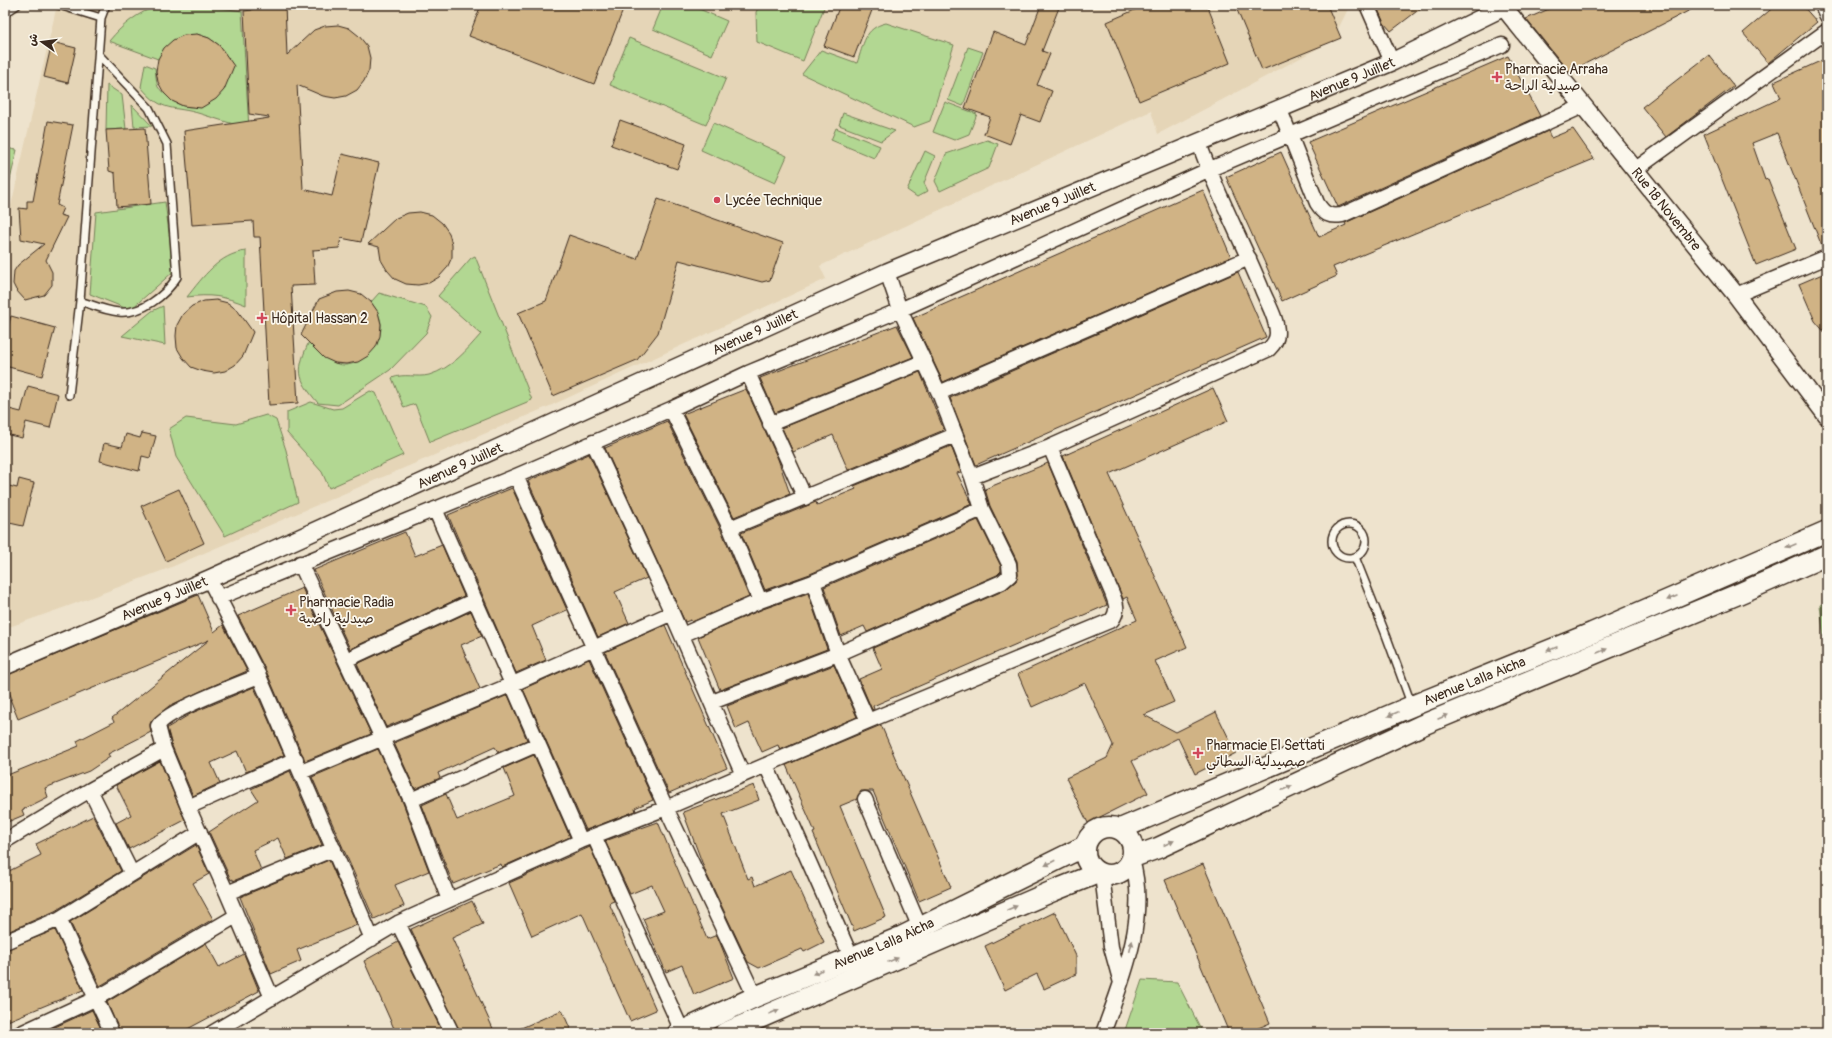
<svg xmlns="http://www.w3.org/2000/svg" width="1832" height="1038" viewBox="0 0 1832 1038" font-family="Pangolin,'Playpen Sans Arabic',sans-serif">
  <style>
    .built { fill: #e5d5b7 }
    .green { fill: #b2d792; stroke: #768058 }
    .building { fill: #d0b385; stroke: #3b2a1e }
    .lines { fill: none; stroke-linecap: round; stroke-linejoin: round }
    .service-casing { stroke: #3b2a1e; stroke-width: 10 }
    .minor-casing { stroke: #3b2a1e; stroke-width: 17 }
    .tertiary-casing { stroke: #3b2a1e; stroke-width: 20 }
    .secondary-casing { stroke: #3b2a1e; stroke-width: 23 }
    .service { stroke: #fbf7ec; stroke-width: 7 }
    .minor { stroke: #fbf7ec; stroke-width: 14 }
    .tertiary { stroke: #fbf7ec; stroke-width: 17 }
    .secondary { stroke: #fbf7ec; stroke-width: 20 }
    .oneway { fill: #9b9085 }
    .poi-dot { fill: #d1495b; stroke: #fbf7ec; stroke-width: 1.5 }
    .labels { text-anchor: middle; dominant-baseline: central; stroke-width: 3.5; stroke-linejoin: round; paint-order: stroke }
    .poi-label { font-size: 14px; fill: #3b2a1e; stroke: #fbf7ec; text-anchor: start }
    .street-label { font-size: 14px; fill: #3b2a1e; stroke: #fbf7ec }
  </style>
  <rect width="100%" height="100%" fill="#eee3cd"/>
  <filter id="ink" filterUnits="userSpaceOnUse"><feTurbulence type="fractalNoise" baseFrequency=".025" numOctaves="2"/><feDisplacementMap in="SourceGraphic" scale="8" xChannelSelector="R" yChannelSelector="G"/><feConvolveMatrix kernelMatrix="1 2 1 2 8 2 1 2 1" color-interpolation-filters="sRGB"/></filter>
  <g filter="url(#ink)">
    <path class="built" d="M57,5H1350L1332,41L1158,134L1151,111L820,266L826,279L552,405L169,568L71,605L12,626H5V232Z"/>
    <path class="green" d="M159,5H200L242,11L249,129C233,124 217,119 201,114C173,105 163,114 141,87L145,64L155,68C156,74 156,82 158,87C160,90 164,93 167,96C185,114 208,108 224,90L219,45L209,38L197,34L158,59L109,41C124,23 138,13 159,5Z
      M663,5H690L727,21L712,55L653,29Z
      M760,5H825L803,61L757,42L756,12Z
      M886,23L954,45L930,121L914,127L802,74L821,50L857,63C864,44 864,28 886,23Z
      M629,38L726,78L706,125L610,85Z
      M968,47L983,52L963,106L948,100Z
      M107,85L122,95L126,129L106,130Z
      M945,102L977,114L969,134L954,140L933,132Z
      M132,105L152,126L134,127Z
      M843,113L895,131L881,141L839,125Z
      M713,123L787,156L775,183L701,150Z
      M836,128L880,146L874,158L831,140Z
      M987,140L998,144L989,168L940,191L935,181L946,154Z
      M5,148L17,150L5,201Z
      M925,151L935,156L924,183L928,191L917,197L907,190Z
      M165,202L174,271L130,310L90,294L96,212Z
      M246,251V305C224,296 210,294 187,297C203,277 219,254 246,251Z
      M475,256L532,400L430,442L415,404L404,408L392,378C404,373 417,378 429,375C452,368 466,351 481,334L438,296L471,258Z
      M379,293L426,307L432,317L426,333L390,370L338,405L318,403C296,377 296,371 310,339C316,345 328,359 335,363C357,373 383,344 381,324C380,315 375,308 371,302Z
      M163,306L165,345L122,336L152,311Z
      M370,391L376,393L403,455L329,488L322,472L287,433V412L311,402L333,409L342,408Z
      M266,415L276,420L286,450L298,502L225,536L176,457L169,429L186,418L236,424Z
      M1827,602V664L1820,605Z
      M1142,980L1177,982L1203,1033H1124Z"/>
    <path class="building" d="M274,5H285L287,55L314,30L325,26L338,25L349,28L359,36L367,46L370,58L369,70L364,81L357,90L346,96L335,98L323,96L297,85L303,189L332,196L342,154L379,163L361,242L341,238L339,248L313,250L315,285L291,286L298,403L269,405L260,237H254L253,221L192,225L184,131L269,118V117L249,114L244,11L252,10V8Z
      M481,5H625L594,84L469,36Z
      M840,5H874L854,57L824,46Z
      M1041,5H1060L1042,51L1050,54L1037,85L1052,91L1040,122L1021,115L1010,144L984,134L990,117L965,108L993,32L1026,45Z
      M1146,5H1207L1230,63L1139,101L1107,22Z
      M1235,5H1327L1341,38L1262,70Z
      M1376,5H1425L1391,31L1384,23Z
      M1558,5H1700L1569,72L1526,19Z
      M1776,5H1802L1817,22L1768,63L1743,33Z
      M197,34L209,38L219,45L234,66L224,90L216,99L201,108L183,106L172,101L164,93L158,82L156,71L158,59L164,48L173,40L184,35Z
      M52,42L76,48L68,83L44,77Z
      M1709,55L1734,86L1666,137L1642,107Z
      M1508,56L1540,116L1338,207L1308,142Z
      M1827,58V249H1823L1777,133L1752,143L1765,180L1768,179L1796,249L1756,265L1704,134L1781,98L1774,82Z
      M620,120L686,144L677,169L611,145Z
      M48,121L73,125L57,205L63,208L60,215L67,217L46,260L52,272V285L44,295L25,300L16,290L13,284L14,271L18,265L44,244L21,239L19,208L27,209V201H33Z
      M145,128L151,204L117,207L115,173L109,171L106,130Z
      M1573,129L1594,159L1333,267L1337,276L1282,301L1226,177L1281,152L1319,237L1346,225L1345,223L1548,131L1551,138Z
      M1203,190L1231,257L943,382L913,318Z
      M658,199L783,243L770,280L762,282L679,260L658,333L637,360L553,396L518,313L546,301L569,235L637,259Z
      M420,212L432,215L442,223L449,233L452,245V257L447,268L439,277L429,283L418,285L406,284L395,279L387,270L381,260L379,247L368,244L396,218L408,213Z
      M1238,272L1266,337L976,465L950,398Z
      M1827,272V335L1815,321L1799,284Z
      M349,291L361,294L371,302L378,312L381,324L380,336L376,347L368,356L358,362L346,364L335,363L324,358L301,335L319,299L337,292Z
      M216,300L228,303L238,311L253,332L243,356L235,365L225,371L214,373L202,371L191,367L183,358L177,348L176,336L177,325L183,314L192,306L204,301Z
      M11,316L55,328L42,376L5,366V337Z
      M897,325L913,357L775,413L760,378Z
      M920,372L944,430L848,470L833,435L793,452L782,428Z
      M28,386L58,394L50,428L26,422L22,438L5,434V408L21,412Z
      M1213,388L1228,421L1109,474L1187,647L1155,661L1174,702L1144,715L1176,732L1216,712L1236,753L1195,774L1178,738L1132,761L1148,793L1088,823L1066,778L1107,758L1113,745L1085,683L1032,707L1018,674L1137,620L1127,597L1123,599L1063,456Z
      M746,389L778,459L790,494L734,517L683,414Z
      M667,421L722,532L749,597L692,622L691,620L685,622L605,448Z
      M142,433L156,436L150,458L142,456L139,471L100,461L104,443L122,447L126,434L140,438Z
      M951,446L961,472L957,473L972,504L810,574L765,590L741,533L816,502L817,505L856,489L854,486Z
      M589,454L647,578L615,592L629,623L598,637L528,481Z
      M1048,463L1107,605L873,706L874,709L872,710L859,679L882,669L873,648L1005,590L1016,581L1018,575L1017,561L990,506L985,489Z
      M19,479L34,483L23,526L5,522V485L17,488Z
      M512,488L567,610L532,626L546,660L516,673L448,515Z
      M179,489L204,543L166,561L141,506Z
      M978,520L1001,566V571L997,575L867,632L864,626L841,636L824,587Z
      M405,532L415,556L442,545L464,596L350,649L314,570Z
      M302,588L371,734L305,761L267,673L238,616Z
      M808,593L827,649L720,690L698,637L763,609Z
      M198,595L214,632L223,625L247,671L201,691L169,706L152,720L150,724L151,732L108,754L110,757L89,771L45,788L48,797L22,810L24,815L5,823V776L79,746L77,741L114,722L112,718L209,640L18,719L10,699H12L5,682V676Z
      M471,611L482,636L461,645L480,689L386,727L357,664Z
      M665,625L727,768L669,793L605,652Z
      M589,659L653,800L635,808L636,811L586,830L523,689Z
      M834,665L857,717L780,750L778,745L762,752L749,723L736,729L727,706Z
      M254,687L284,755L246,772L237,751L211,763L220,783L193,796L172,746L167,728L192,713Z
      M508,695L527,740L498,752L495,747L438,773L440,778L415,789L394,743Z
      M881,725L951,887L919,901L873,791H861L857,799L840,806L886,917L854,931L813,833L815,832L786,765Z
      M378,749L403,803L429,871L395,885L404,906L374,919L312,777Z
      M534,755L570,837L502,867L501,864L453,884L422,805L446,794L457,820L515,796L504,768Z
      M160,761L185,820L129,849L116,823L131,815L116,785Z
      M290,771L322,845L287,859L278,838L253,850L261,870L233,881V879L231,880L209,832L258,800L251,789L253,788Z
      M754,785L759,800L723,814L748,879L752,877L755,886L791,870L824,942L804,952L802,949L759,968L748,962L706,873L683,812Z
      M93,816L121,871L55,911L5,933V873L41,855L36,844Z
      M658,822L707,939L717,935L734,978L694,995L682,965L666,972L643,919L664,911L652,885L630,894L605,841Z
      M196,845L209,874L193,883L213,919L100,986L70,922Z
      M590,847L614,901L609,903L656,1010L630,1021L582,913L532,936L509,883Z
      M329,860L357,925L297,950L301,961L271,974L240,897Z
      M1203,864L1270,1023L1247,1033H1229L1165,880Z
      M472,901L483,924L452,938L495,1033H460L411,929Z
      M1055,912L1076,956V974L1044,989L1037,974L1005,990L985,946Z
      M55,930L83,990L5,1022V950Z
      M398,942L443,1033H396L364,961Z
      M206,943L219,967L244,954L259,991L180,1033H120L107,1002Z
      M92,1010L103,1033H42Z
      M562,1010L572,1033H510Z"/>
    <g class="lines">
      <g class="service-casing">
        <path id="service" d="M59,5L101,18L80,301L69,395
          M5,13L17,5
          M101,18L106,5
          M80,301C92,305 106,311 119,312C142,314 165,296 177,277L167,144L149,108L99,55
          M1332 541a17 17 0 1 1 34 0a17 17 0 1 1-34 0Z
          M1355,557L1386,635L1412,706"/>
      </g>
      <g class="minor-casing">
        <path id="minor" d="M1367,5L1392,62
          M1822,5L1827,16
          M1280,110L1317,203C1324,214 1329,217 1342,215L1583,106
          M1636,169L1827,31
          M1736,295L1827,257
          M748,373L805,498
          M939,393L1249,258
          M671,409L730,528L760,601
          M770,424L925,361
          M593,442L672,613L743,775
          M516,476L666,808L755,997
          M972,477L1050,447L1269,349C1274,344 1277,340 1277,333C1277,317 1266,301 1261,287C1241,239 1216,192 1199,143
          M435,509L581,841
          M730,528L955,435
          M300,563L411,800L449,900
          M209,579L259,676L372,939
          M813,582L838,654L868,721
          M218,598L516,476L671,409L748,373L900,310L1208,170L1502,45
          M682,635L760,601L813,582L982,509
          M346,660L475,600
          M259,676C241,683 164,712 158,726L164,749L188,807L227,893L272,998
          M712,702L838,654L1002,582L1010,575L1009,564L982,509L972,477L939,393L900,310L887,272
          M766,765L852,959
          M301,772L513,684L672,613
          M90,790L132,874
          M865,799L920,928
          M411,800L538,744
          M188,807L296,759
          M594,836L682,1031
          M5,841L90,790L164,749
          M1102,875L1111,947L1121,983
          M227,893L334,849
          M59,919L112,1033
          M398,923L452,1033
          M5,942L59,919L200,832
          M21,1033L97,998L236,916
          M212,1033L398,923L449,900L581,841L666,808L868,721L1112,620C1119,610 1116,603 1112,593L1050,447
          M1103,1033C1123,979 1149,917 1132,860"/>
      </g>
      <g class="tertiary-casing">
        <g id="tertiary">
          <path id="s1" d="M1502,5L1736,295L1827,416"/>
          <path id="s2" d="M5,666L209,579L887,272L1392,62L1508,5"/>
        </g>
      </g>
      <g class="secondary-casing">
        <g id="secondary">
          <circle cx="1109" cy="851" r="24"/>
          <path id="s3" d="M1120,829L1412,706L1592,633L1827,531"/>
          <path d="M1133,857L1158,848L1420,726L1736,595L1827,555"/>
          <path id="s4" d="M678,1033L755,997L901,937L1085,846"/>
          <path d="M725,1033L1053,891L1098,873"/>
        </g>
      </g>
      <use href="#service" class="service"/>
      <use href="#minor" class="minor"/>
      <use href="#tertiary" class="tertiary"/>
      <use href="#secondary" class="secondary"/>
    </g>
    <defs><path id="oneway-solid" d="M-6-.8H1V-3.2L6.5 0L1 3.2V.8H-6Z"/></defs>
    <g class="oneway">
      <use href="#oneway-solid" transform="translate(1791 546) rotate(157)"/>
      <use href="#oneway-solid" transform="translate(1672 598) rotate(157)"/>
      <use href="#oneway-solid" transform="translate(1552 649) rotate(158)"/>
      <use href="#oneway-solid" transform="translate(1602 651) rotate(-23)"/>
      <use href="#oneway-solid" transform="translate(1393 714) rotate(157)"/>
      <use href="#oneway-solid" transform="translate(1443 717) rotate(-23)"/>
      <use href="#oneway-solid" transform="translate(1287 788) rotate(-25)"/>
      <use href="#oneway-solid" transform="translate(1169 843) rotate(-25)"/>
      <use href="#oneway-solid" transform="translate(1050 863) rotate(153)"/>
      <use href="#oneway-solid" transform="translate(1012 908) rotate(-23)"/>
      <use href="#oneway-solid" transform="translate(1131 946) rotate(-77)"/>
      <use href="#oneway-solid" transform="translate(893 960) rotate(-23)"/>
      <use href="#oneway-solid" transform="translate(818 972) rotate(158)"/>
      <use href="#oneway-solid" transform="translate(774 1012) rotate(-23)"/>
    </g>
  </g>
  <g class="poi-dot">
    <path d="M1495 71h4v4h4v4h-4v4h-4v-4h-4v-4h4z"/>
    <circle cx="717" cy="200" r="4"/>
    <path d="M260 312h4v4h4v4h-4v4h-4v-4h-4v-4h4z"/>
    <path d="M289 604h4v4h4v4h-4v4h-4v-4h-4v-4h4z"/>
    <path d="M1196 747h4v4h4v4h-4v4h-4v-4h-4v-4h4z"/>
  </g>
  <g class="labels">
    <g class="poi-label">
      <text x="1505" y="69">Pharmacie Arraha<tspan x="1505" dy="16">صيدلية الراحة</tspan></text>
      <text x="725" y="200">Lycée Technique</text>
      <text x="271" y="318">Hôpital Hassan 2</text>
      <text x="299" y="602">Pharmacie Radia<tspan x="299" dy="16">صيدلية راضية</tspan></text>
      <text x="1206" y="745">Pharmacie El Settati<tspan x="1206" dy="16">صصيدلية السطاتي</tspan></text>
    </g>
    <g class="street-label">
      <text stroke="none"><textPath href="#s2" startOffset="1469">Avenue 9 Juillet</textPath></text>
      <text stroke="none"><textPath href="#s2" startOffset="1145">Avenue 9 Juillet</textPath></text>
      <text stroke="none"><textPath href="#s1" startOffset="262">Rue 18 Novembre</textPath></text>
      <text stroke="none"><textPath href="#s2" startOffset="821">Avenue 9 Juillet</textPath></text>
      <text stroke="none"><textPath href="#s2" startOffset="497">Avenue 9 Juillet</textPath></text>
      <text stroke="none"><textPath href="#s2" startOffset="173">Avenue 9 Juillet</textPath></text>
      <text stroke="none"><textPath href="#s3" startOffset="384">Avenue Lalla Aicha</textPath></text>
      <text stroke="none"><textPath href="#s4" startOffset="224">Avenue Lalla Aicha</textPath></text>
    </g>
  </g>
  <rect width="1832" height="1038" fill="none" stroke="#fbf7ec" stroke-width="20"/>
  <rect x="10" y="10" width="1812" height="1018" fill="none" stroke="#3b2a1e" stroke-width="1.5" filter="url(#ink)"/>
  <g transform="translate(42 42) rotate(284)" stroke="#fbf7ec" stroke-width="3" paint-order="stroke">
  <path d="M0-3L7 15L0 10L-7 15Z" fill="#3b2a1e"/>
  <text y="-6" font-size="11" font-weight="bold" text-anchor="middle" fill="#3b2a1e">ش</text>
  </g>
</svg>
